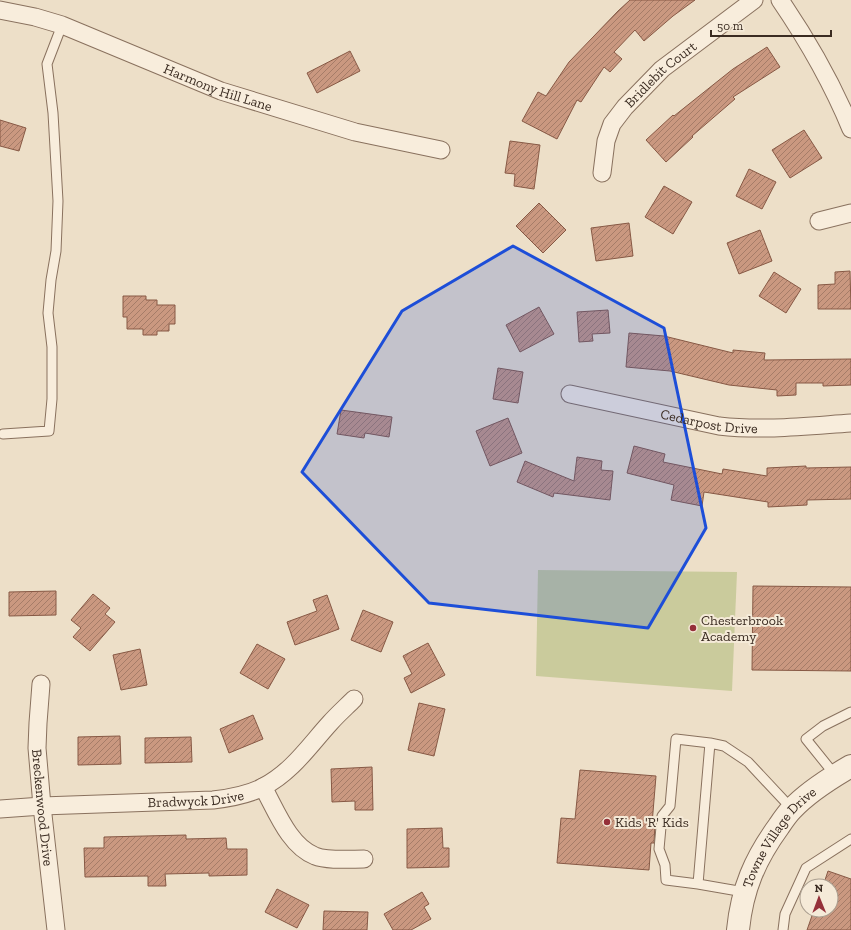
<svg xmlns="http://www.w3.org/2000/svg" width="851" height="930" viewBox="0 0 851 930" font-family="'Zilla Slab',serif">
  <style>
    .pitch { fill: #cacb9c }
    .building { fill: url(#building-hatch); stroke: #875945 }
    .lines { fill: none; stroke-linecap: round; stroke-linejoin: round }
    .service-casing { stroke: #89715e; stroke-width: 11 }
    .minor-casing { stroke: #89715e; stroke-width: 19 }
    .tertiary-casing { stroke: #89715e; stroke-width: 24 }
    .service { stroke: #f8eddc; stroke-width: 9 }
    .minor { stroke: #f8eddc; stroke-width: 17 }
    .tertiary { stroke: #f8eddc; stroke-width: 22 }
    .marked { fill: #1d4ed8; fill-opacity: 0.2; stroke: #1d4ed8; stroke-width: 3; stroke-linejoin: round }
    .poi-dot { fill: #953039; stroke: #f5ead8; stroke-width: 1.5 }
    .labels { text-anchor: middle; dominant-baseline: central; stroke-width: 4; stroke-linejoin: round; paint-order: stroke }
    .street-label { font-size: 14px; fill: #3a2b21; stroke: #f5ead8 }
    .poi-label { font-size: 14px; fill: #3a2b21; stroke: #f5ead8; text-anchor: start }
  </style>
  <defs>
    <pattern id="building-hatch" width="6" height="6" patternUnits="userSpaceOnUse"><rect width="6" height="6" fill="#ca9880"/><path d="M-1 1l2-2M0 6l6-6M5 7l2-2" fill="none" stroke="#a57c68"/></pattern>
  </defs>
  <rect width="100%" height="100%" fill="#eddfc8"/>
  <path class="pitch" d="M538,570L737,572L732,691L536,676Z"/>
  <path class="building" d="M630,0H695L673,16L644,41L635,30L614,52L622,59L610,72L604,67L581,102L577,100L557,139L522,121L538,92L546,96L569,62L618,11Z
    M767,47L780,67L733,97L735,99L692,136L693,137L666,162L646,140L673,115L674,116L733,69Z
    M350,51L360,71L317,93L307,73Z
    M0,120L26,128L19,151L0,146Z
    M804,130L822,158L790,178L772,150Z
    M510,141L540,145L534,189L514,186L515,174L505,173Z
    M749,169L776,182L762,209L736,196Z
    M664,186L692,202L673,234L645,217Z
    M539,203L566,230L543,253L516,226Z
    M629,223L633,256L596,261L591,228Z
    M760,230L772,261L739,274L727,243Z
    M850,271L851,309H818V285L835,284V272Z
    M774,272L801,289L786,313L759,296Z
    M123,296H146V300H157V305H175V324H169V331H157V335H143V329H127V317H123Z
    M539,307L554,334L520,352L506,325Z
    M608,310L610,333L592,334L593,341L579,342L577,312Z
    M629,333L664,336L733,353V350L765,353L764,360L851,359V385L823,386V383H796V395L777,396V390L729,385L670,371L626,367Z
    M498,368L523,372L518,403L493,399Z
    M341,410L392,417L389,437L365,433L364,438L337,434Z
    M508,418L522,453L490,466L476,431Z
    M634,446L665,454L663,462L722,474L723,469L767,476V468L806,466V468L851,467V499L807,500V505L768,507V502L704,492L702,506L671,500L674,485L627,473Z
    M577,457L602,461L601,470L613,471L610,500L554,493L553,497L517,482L525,461L574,481Z
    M753,586L851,587V671L752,670Z
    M56,591V615L9,616V592Z
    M93,594L110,608L105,614L115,622L90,651L73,637L81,628L71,620Z
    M327,595L339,629L295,645L287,622L317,611L313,600Z
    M363,610L393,622L381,652L351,640Z
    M428,643L445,675L411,693L404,678L412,674L403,656Z
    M257,644L285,659L268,689L240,673Z
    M140,649L147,685L121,690L113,655Z
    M419,703L445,709L434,756L408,750Z
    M253,715L263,739L229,753L220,729Z
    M120,736L121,764L78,765V737Z
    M191,737L192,762L145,763V738Z
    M372,767L373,810H355V801L332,802L331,769Z
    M580,770L656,776L652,824H655L654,843H651L649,870L557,863L561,818L575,819Z
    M442,828L443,848H449V867L407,868V829Z
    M186,835V839L226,838L227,849H247V875L209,876V873L165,874L166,886H148V876L85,877L84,848H104V837Z
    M828,871L851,879V930H807L814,910H831V886H823Z
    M277,889L309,905L297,928L265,912Z
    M422,892L429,904L424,907L431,919L411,930H393L384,914Z
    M324,911L368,912L367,930H323Z"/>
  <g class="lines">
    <g class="service-casing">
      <path id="service" d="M3,434L49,431L52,399V347L48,313L51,280L56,251L58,201L53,113L47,64L62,25
        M835,775L806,739L823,726L851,712
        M698,884L666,880L665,865L659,849L662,816L670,806L676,739L710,743
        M744,892L698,884L710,743L724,746L748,762L792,809
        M783,930L785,914L806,868L851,839"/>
    </g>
    <g class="minor-casing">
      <g id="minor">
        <path d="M780,0C808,41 832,83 851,129"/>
        <path id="s1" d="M0,10L35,17L62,25L221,91L355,132L441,150"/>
        <path id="s2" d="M602,173L606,141L612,124L625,107L662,69L754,0"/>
        <path d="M819,221L851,213"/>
        <path id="s3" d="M570,394L719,426C763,431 807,426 851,423"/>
        <path id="s4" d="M41,684L38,723L37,748L42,806L56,930"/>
        <path d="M263,787C276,810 289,846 315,856C327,861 351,859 364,859"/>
        <path id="s5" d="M0,809L42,806L213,800C230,798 248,795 263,787C292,772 309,746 330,723C337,715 346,707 354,699"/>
      </g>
    </g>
    <g class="tertiary-casing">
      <g id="tertiary">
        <path id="s6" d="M738,930C742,889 755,859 779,826C783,820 787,814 792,809C807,793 832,777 851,766"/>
      </g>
    </g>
    <use href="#service" class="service"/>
    <use href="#minor" class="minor"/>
    <use href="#tertiary" class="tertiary"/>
  </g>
  <path class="marked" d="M513,246L664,328L706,528L648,628L429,603L302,472L402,311Z"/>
  <g class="poi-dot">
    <circle cx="693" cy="628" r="4"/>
    <circle cx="607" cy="822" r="4"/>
  </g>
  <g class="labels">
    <g class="street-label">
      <text stroke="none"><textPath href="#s2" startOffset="120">Bridlebit Court</textPath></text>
      <text stroke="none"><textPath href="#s1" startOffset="232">Harmony Hill Lane</textPath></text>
      <text stroke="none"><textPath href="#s3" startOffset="142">Cedarpost Drive</textPath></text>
      <text stroke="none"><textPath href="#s5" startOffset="196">Bradwyck Drive</textPath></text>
      <text stroke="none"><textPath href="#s4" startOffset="124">Breckenwood Drive</textPath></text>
      <text stroke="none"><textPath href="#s6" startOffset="104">Towne Village Drive</textPath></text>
    </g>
    <g class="poi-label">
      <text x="701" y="620">Chesterbrook<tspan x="701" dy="16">Academy</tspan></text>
      <text x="615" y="822">Kids 'R' Kids</text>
    </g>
  </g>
  <g transform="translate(819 898) rotate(359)"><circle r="19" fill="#f5ead8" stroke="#aa9e8f"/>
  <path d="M0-3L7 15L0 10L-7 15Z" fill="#953039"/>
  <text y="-6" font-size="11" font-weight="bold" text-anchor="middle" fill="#3a2b21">N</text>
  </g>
  <path d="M711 30v6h120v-6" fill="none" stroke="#3a2b21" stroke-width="2"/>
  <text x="717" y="30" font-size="12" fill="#3a2b21" stroke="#f5ead8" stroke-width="3" paint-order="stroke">50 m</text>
</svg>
